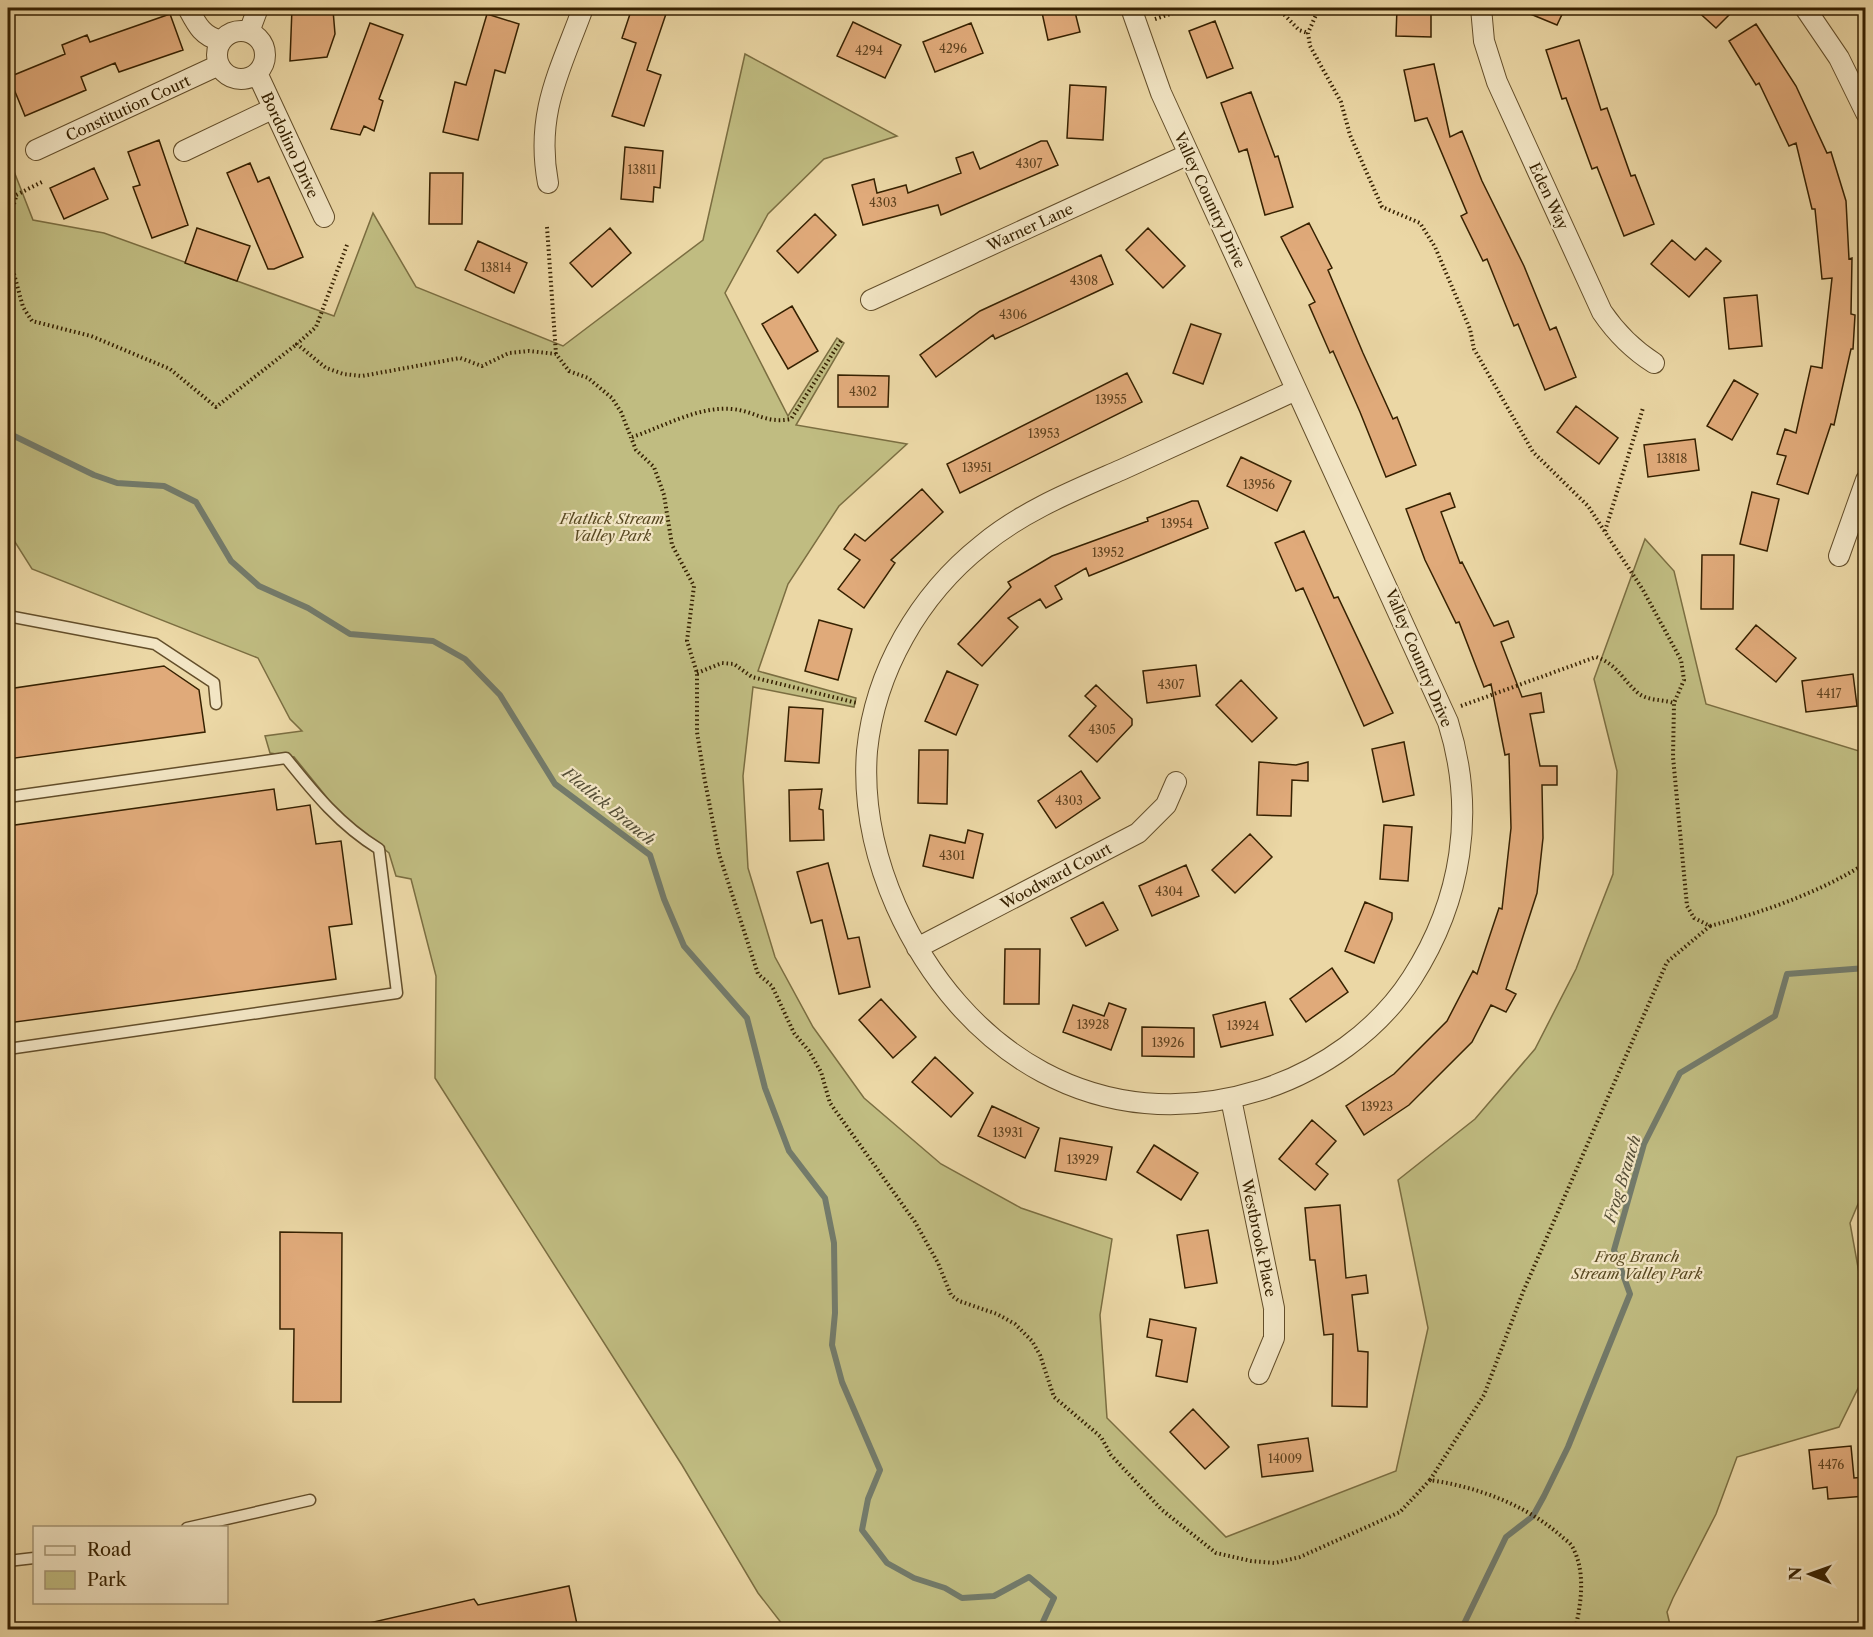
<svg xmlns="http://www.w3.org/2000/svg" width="1873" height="1637" viewBox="0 0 1873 1637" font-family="'Libre Caslon Text',serif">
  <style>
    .green { fill: #c0bc81; stroke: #7b6e41; stroke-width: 1.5 }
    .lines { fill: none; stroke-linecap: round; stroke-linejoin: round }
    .stream { stroke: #737b6b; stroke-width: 6 }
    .building { fill: #e0aa7a; stroke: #362101; stroke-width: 1.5 }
    .service-casing { stroke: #634e2a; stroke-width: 13 }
    .minor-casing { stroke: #634e2a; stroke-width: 22 }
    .path { stroke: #362101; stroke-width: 4; stroke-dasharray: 1.5 3; stroke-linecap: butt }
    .service { stroke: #f2e5c4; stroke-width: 10 }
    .minor { stroke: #f2e5c4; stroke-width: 20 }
    .labels { text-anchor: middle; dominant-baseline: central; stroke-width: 4.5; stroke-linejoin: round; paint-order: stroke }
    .number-label { font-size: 12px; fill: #60431f }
    .street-label { font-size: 15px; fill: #362101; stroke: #f2e5c4 }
    .park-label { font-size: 15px; font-style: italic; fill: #584821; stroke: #f2e5c4 }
    .water-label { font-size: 16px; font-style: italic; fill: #554e36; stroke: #f2e5c4 }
  </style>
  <rect width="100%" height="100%" fill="#ebd7a5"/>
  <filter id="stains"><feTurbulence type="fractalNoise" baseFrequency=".00333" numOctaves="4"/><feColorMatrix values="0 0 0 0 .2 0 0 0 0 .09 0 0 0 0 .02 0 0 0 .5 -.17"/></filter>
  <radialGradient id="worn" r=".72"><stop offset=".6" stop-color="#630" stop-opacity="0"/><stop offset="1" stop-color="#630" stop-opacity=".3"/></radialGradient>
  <path class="green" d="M745,54L897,136L824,159L768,214L725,293L788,416L837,338L844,343L796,425L907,444L839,506L788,584L758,671L856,698L854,707L753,687L743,776L748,868L775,957L813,1027L864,1098L941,1164L1021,1208L1112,1239L1100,1315L1107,1418L1226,1537L1396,1471L1428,1328L1398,1180L1475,1119L1535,1049L1576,969L1613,874L1617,771L1594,679L1645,539L1674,571L1706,704L1862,752L1865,749L1866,1185L1850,1223L1865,1306L1866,1372L1839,1427L1737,1457L1716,1514L1673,1598L1667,1612L1671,1629H786L758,1593L682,1465L435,1078L436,976L411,879L396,876L389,853L342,816L294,757L270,753L265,736L302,731L290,719L258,658L32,569L8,531V156L33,220L104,233L334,316L373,213L416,287L563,346L703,240Z"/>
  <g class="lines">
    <path class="stream" d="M8,433L94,475L117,483L164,486L196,502L231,561L259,586L308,608L350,634L433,641L465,659L500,695L555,784L650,855L664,899L684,946L747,1018L765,1088L789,1151L825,1198L834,1243L835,1313L832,1345L842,1382L880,1470L868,1499L862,1530L887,1563L914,1578L945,1588L962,1598L994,1596L1029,1577L1054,1598L1042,1624L1033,1630
      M1461,1630L1506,1537L1533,1516L1544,1496L1568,1447L1630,1294L1614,1250L1644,1144L1680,1073L1775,1016L1787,974L1866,968"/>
  </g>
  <path class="building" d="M292,8H329L333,10L335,34L327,57L290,61Z
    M632,8H668L647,70L661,75L644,126L612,116L636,43L622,38Z
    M1041,8H1074L1080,32L1048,40Z
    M1397,8H1431V37L1396,36Z
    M1516,8H1565L1557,25Z
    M1694,8H1736L1716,28Z
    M170,14L183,50L119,72L115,63L81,77L86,90L25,116L9,77L65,54L62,45L87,35L90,42Z
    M487,14L519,24L505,73L495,70L478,140L443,132L455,82L466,85Z
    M1215,21L1233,68L1207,78L1189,31Z
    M853,22L901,45L885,78L837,56Z
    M370,23L403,35L379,99L383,101L374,131L364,126L360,135L331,129Z
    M971,23L983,53L935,72L923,42Z
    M1756,24L1796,86L1827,153L1831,152L1846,201L1849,259L1852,258L1851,314L1855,315L1853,349H1851L1834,425L1831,424L1808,494L1777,484L1786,456L1777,454L1785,429L1796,433L1811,366L1822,368L1832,278L1822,279L1815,209H1812L1796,143L1789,146L1759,83L1756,85L1729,41Z
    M1579,40L1601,110L1607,108L1631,176L1635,175L1654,224L1624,236L1597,167L1592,169L1566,98L1562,99L1546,50Z
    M1434,64L1450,137L1462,131L1482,181L1524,266L1550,330L1556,327L1576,377L1545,390L1518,324L1514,326L1487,259L1483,261L1461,216L1467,213L1427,118L1415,121L1404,70Z
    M1070,85L1106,87L1103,140L1067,138Z
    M1251,92L1275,157L1278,156L1293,207L1265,215L1247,149L1239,152L1221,103Z
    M159,140L188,225L152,238L133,187L140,185L128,152Z
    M1041,141H1047L1058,165L941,215L938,205L863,225L852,185L874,179L877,193L906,185L908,193L961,173L956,158L973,152L980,169Z
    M625,147L663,151L660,188L654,187L653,202L621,199Z
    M250,163L258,182L269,177L303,257L274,269H268L227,173Z
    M94,168L108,199L64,219L50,188Z
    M430,173H463L462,224H429Z
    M815,214L836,235L798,273L777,251Z
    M1309,223L1332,268L1328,270L1363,353L1393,419L1397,417L1416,465L1386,477L1360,412L1333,351L1330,353L1309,305L1315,302L1281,237Z
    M197,228L250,246L237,281L185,263Z
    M610,228L631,253L592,287L570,263Z
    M1148,228L1185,266L1163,288L1126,250Z
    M1672,240L1695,260L1706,248L1721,261L1689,297L1651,264Z
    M478,241L527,263L514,293L465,270Z
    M1101,255L1113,284L995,339L993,335L936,377L920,355L980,311Z
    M1757,295L1762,346L1729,349L1724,298Z
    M792,306L818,351L788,369L762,324Z
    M1191,324L1221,334L1203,384L1173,373Z
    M1127,373L1142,402L960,493L947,464Z
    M838,375L889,376L888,407H838Z
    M1734,380L1758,394L1732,440L1707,426Z
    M1576,406L1618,438L1599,464L1557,432Z
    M1695,439L1699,470L1648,477L1644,445Z
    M1241,457L1291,481L1277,511L1227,486Z
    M922,489L943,512L891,560L895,563L864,608L838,589L860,560L844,549L855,534L865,541Z
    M1752,492L1779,499L1767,551L1740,544Z
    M1450,493L1455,507L1441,512L1460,563L1462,562L1494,626L1508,621L1514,637L1501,642L1522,697L1541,693L1544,712L1530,714L1540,766H1557V785H1542L1543,838L1537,893L1506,989L1516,994L1506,1012L1491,1005L1472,1042L1409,1105L1364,1135L1346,1106L1394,1074L1447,1021L1473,971L1477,974L1499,908L1502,909L1511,828L1509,754L1505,755L1491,684L1484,687L1459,622L1456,623L1425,560L1406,509Z
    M1192,501H1198L1208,528L1089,576L1086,568L1055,586L1062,599L1046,608L1040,599L1008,618L1018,627L982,666L958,644L1011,587L1008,582L1052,556L1148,521L1147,518Z
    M1304,531L1334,598L1338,597L1393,713L1364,726L1303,588L1296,591L1275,543Z
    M1702,555H1734L1733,609H1701Z
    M819,620L852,629L838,680L805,671Z
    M1756,625L1796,658L1776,682L1736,649Z
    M1196,665L1200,696L1147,703L1143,671Z
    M164,666L199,690L205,732L8,759V689Z
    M947,671L978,685L956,735L925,721Z
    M1853,674L1857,706L1806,712L1802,681Z
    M1241,680L1277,718L1252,742L1216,705Z
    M1096,685L1132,719V725L1097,762L1069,736L1096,706L1085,696Z
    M789,707L823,709L819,763L785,761Z
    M1404,742L1414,795L1383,802L1372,749Z
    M919,750H948L947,804L918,803Z
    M1259,762L1296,765L1308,762V781L1292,780L1291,816L1257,815Z
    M1081,771L1100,798L1056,828L1038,801Z
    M274,789L277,810L310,805L316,844L341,841L352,924L329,927L336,979L8,1023V826Z
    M822,789L819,809L823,810L824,840L790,841L789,790Z
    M1384,825L1412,827L1408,881L1380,879Z
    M968,830L983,834L973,878L923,866L930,835L965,843Z
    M1250,834L1272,857L1235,893L1212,870Z
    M828,863L848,939L859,937L870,987L839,994L822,920L811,923L797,872Z
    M1186,865L1199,896L1152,916L1139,886Z
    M1103,902L1118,930L1086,946L1071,918Z
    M1365,902L1392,913V919L1374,963L1345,951Z
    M1005,949H1040L1039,1004H1004Z
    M1332,968L1348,992L1306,1022L1290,999Z
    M881,999L916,1037L893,1058L859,1020Z
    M1265,1002L1273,1035L1221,1047L1213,1015Z
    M1109,1003L1126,1009L1111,1050L1063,1032L1073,1005L1104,1016Z
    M1142,1027L1194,1028V1057L1142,1056Z
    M935,1057L973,1093L951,1117L912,1082Z
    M992,1106L1039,1128L1025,1158L978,1136Z
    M1312,1120L1336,1141L1316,1164L1328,1174L1315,1190L1279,1159Z
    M1060,1138L1112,1147L1106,1180L1055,1171Z
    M1154,1145L1198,1173L1181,1200L1137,1172Z
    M1340,1205L1346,1278L1366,1275L1368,1293L1352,1295L1358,1351L1368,1352L1367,1407L1332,1406L1333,1334L1324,1335L1315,1260H1310L1305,1208Z
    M1208,1230L1217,1283L1185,1288L1177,1235Z
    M280,1232L342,1233L341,1402H293L294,1329H280Z
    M1150,1319L1196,1328L1187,1382L1156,1376L1162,1340L1147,1337Z
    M1193,1409L1229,1447L1205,1469L1170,1432Z
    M1308,1438L1313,1471L1262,1477L1258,1445Z
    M1851,1446L1854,1478L1866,1477V1496L1828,1499L1827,1487L1813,1489L1809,1450Z
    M569,1586L578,1629H370L369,1623L474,1599L478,1605Z"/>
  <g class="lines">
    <g class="service-casing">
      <path id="service" d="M8,616L155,644L214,683L216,704
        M8,797L286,758C314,793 340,825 379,849L397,993L8,1049
        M187,1528L310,1500
        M8,1561L34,1558"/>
    </g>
    <g class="minor-casing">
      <path id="minor" d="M188,8C197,25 202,36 221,41
        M1131,8L1161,93L1448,722C1476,811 1462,900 1412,978C1378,1031 1321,1071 1261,1090C1100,1140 962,1054 896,906C875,858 863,804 867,751C875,671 919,595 982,545C1023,511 1073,491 1121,470C1180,443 1238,417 1296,390
        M1481,8L1484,41L1497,82L1602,312C1617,334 1632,349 1654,363
        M1805,8L1839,58L1866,113
        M217 55a24 24 0 1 1 48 0a24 24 0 1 1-48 0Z
        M249,32L258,8
        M257,73L324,217
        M36,150L219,65
        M184,151L272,109
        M548,183C535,113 560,71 583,8
        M871,300L1189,154
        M1839,556L1866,480
        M917,948L1138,833L1166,805L1176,782
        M1231,1099L1274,1308V1338L1259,1374"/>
    </g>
    <path class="path" d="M1278,8L1299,30L1308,33
      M1319,8L1308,33L1310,46L1341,102L1350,135L1382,207L1420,223L1435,247L1470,329L1474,349L1533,452L1588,506L1643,590L1681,660L1684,680L1674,703L1673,757L1687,906L1694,918L1710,926L1667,962L1523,1292L1484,1395L1430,1480
      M1155,19L1188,8
      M8,210L15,202L16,195L42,182
      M547,227L556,354
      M347,245L316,327L297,344L326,368L343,374L362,376L460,358L482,366L509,353L529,351L556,354L569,371L588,378L612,398L621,412L636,450L654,467L664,495L672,545L694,586L687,641L697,673V732L704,776L719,854L758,974L772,986L794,1033L809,1051L821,1072L830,1103L915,1222L938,1263L951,1295L959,1301L997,1314L1015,1324L1032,1341L1040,1355L1054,1397L1101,1437L1111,1455L1162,1510L1216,1553L1251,1561L1275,1563L1300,1557L1400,1512L1430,1480C1477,1487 1524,1504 1560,1535C1564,1539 1571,1543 1573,1548C1586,1573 1581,1604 1575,1630
      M8,252L23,307L32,321L91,336L170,369L216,407L297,344
      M632,437C663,427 698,406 732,409C755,411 765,424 791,419L842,339
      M1605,531L1643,408
      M697,673L722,663L734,664L752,677L857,703
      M1461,706L1596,657C1617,664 1622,679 1638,693C1648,701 1661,699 1674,703
      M1710,926C1763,912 1819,893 1866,863"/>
    <use href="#service" class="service"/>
    <use href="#minor" class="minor"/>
  </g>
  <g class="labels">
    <g class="number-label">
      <text x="953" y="48">4296</text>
      <text x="869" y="50">4294</text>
      <text x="1029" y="163">4307</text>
      <text x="642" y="169">13811</text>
      <text x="883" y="202">4303</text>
      <text x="496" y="267">13814</text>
      <text x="1084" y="280">4308</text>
      <text x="1013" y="314">4306</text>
      <text x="863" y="391">4302</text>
      <text x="1111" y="399">13955</text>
      <text x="1044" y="433">13953</text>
      <text x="1672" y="458">13818</text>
      <text x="977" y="467">13951</text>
      <text x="1259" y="484">13956</text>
      <text x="1177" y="523">13954</text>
      <text x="1108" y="552">13952</text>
      <text x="1171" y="684">4307</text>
      <text x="1829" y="693">4417</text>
      <text x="1102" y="729">4305</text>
      <text x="1069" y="800">4303</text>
      <text x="952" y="855">4301</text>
      <text x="1169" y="891">4304</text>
      <text x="1093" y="1024">13928</text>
      <text x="1243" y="1025">13924</text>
      <text x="1168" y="1042">13926</text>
      <text x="1377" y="1106">13923</text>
      <text x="1008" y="1132">13931</text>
      <text x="1083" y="1159">13929</text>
      <text x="1285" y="1458">14009</text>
      <text x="1831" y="1464">4476</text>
    </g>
    <g class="street-label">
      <text transform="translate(128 108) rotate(-25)">Constitution Court</text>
      <text transform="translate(290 145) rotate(65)">Bordolino Drive</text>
      <text transform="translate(1549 196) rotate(65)">Eden Way</text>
      <text transform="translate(1210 200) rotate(65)">Valley Country Drive</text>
      <text transform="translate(1030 227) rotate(-25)">Warner Lane</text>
      <text transform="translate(1419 658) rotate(67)">Valley Country Drive</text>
      <text transform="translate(1056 876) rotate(-28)">Woodward Court</text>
      <text transform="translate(1259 1238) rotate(78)">Westbrook Place</text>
    </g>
    <g class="park-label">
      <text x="612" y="518">Flatlick Stream<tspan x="612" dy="17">Valley Park</tspan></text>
      <text x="1637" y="1256">Frog Branch<tspan x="1637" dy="17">Stream Valley Park</tspan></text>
    </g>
    <g class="water-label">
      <text transform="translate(609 806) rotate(39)">Flatlick Branch</text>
      <text transform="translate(1622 1179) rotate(-73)">Frog Branch</text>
    </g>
  </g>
  <rect width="1873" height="1637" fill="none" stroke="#ebd7a5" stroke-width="30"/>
  <rect x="9" y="9" width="1855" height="1619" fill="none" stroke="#362101" stroke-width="3"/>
  <rect x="15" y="15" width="1843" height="1607" fill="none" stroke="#362101" stroke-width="1.5"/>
  <rect x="33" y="1526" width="195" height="78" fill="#f2e5c4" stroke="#a79776" stroke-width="1.5"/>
  <rect x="45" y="1546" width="30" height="9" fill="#f2e5c4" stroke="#a79776" stroke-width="1.5"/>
  <text x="87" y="1556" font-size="18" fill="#362101">Road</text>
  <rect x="45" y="1571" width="30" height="18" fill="#c0bc81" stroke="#a79776" stroke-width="1.5"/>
  <text x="87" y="1586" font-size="18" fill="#362101">Park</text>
  <g transform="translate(1810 1574) rotate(271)" stroke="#f2e5c4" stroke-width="4.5" paint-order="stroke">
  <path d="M0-4.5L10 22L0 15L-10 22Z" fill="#362101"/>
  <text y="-9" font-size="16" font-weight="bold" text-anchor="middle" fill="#362101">N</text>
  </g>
  <rect width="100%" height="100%" filter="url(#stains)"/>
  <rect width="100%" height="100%" fill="url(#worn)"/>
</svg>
